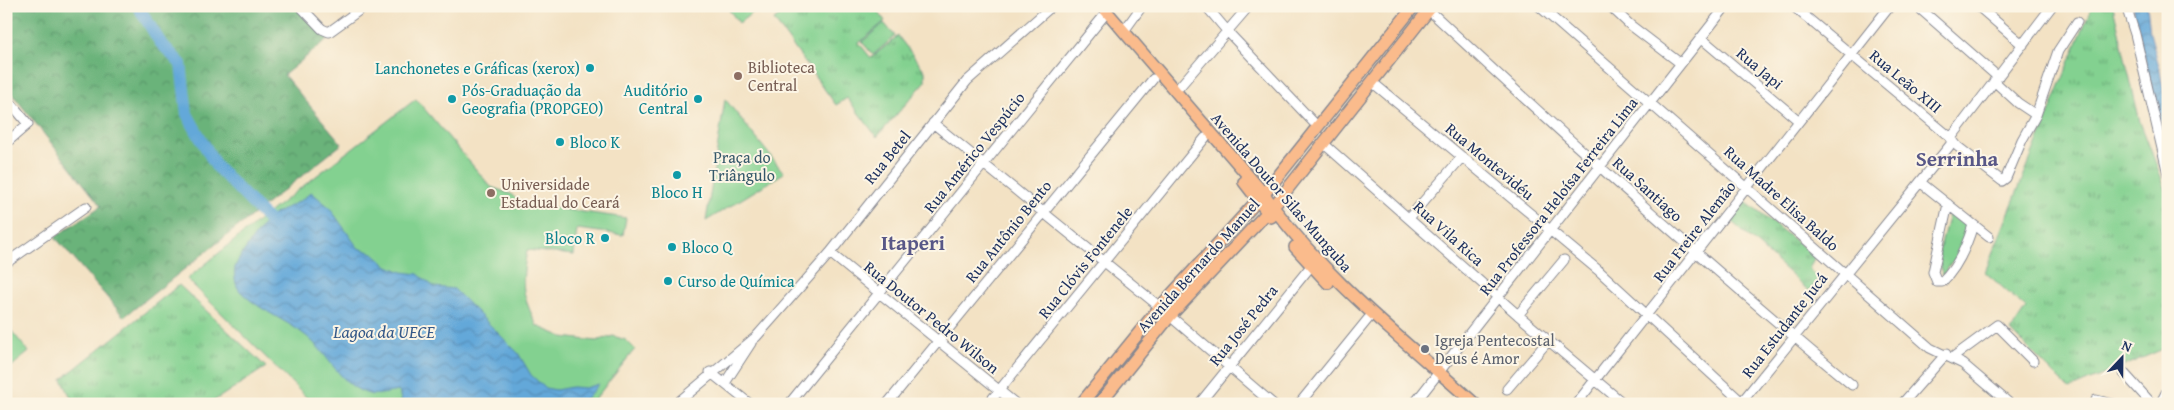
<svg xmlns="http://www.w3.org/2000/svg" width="2174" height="410" viewBox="0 0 2174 410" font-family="'Gentium Book Plus',serif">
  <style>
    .grass { fill: url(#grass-tufts); stroke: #4f8077 }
    .forest { fill: url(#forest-crowns); stroke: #42716c }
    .green { fill: #83d190; stroke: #4f8077 }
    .water { fill: url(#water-waves); stroke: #406c9c }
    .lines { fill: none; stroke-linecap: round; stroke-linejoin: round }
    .river { stroke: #64a8d9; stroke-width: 12 }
    .minor-casing { stroke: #878891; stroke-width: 11 }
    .major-casing { stroke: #878891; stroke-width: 14 }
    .minor { stroke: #fff; stroke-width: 9 }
    .major { stroke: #fabb8c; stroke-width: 11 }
    .culture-dot { fill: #0f9aa8; stroke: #fcf5e5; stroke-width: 2 }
    .education-dot { fill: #8d6e63; stroke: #fcf5e5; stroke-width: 2 }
    .worship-dot { fill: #6b7280; stroke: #fcf5e5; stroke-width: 2 }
    .labels { text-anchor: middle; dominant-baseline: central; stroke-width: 4; stroke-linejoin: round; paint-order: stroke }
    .education-label { font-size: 16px; fill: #785e54; stroke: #fcf5e5; text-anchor: start }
    .culture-label { font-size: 16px; fill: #0d838f; stroke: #fcf5e5; text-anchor: start }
    .street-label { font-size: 16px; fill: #1b2f5e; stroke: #fcf5e5 }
    .park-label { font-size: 16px; fill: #35586a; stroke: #fcf5e5 }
    .worship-label { font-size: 16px; fill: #5b616d; stroke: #fcf5e5; text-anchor: start }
    .water-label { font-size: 18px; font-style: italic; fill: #355989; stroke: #fcf5e5 }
    .district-label { font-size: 21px; font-weight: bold; fill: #585787; stroke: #fcf5e5 }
  </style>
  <defs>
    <pattern id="grass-tufts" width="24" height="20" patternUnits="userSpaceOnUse" patternTransform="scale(1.25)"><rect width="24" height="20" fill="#83d190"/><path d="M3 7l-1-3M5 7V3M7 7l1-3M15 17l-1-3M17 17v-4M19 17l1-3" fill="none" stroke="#6aaa79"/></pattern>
    <pattern id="forest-crowns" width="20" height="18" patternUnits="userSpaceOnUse" patternTransform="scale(1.25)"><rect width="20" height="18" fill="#6ab37a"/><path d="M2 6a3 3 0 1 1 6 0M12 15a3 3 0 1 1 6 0" fill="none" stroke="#569267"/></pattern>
    <pattern id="water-waves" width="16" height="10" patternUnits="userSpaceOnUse" patternTransform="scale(1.25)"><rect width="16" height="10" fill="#64a8d9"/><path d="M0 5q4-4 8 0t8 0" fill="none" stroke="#5289b3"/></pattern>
  </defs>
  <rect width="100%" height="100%" fill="#fcf5e5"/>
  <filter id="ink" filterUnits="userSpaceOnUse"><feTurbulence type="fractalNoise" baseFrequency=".02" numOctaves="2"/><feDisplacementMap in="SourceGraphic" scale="10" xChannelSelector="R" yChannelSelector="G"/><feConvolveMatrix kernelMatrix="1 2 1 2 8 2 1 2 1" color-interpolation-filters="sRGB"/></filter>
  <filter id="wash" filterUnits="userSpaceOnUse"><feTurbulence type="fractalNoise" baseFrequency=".0096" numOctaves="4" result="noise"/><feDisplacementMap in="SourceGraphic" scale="20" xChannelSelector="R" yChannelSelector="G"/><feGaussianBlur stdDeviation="1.12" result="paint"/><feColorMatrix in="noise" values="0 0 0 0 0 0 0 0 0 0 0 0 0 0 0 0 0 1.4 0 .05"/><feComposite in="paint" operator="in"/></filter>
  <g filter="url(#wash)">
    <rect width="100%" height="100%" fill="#f3e2c4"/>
    <path class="grass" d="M792,6H874L885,21L859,43L871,58L898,36L925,71V82L877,137L847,98L836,105L774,20Z
      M2092,6H2113L2140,122L2168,195V347L2069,389L2011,331L2026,308L1985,272Z
      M1743,200L1815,256L1809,269L1819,279L1809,291L1729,219Z
      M179,285L266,367L209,404H74L62,379Z"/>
    <path class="forest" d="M6,6H299L328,39L284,75L342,144L124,317L55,237L101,206L6,86Z"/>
    <path class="green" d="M726,6H761L739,23Z
      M884,23L895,36L873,55L862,42Z
      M416,99L491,187L511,194L520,203L626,218L623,235L577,229L574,255L527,250C521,287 521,292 537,326L563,337L596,341L613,336L626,340L635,349L591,404H313L187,279L267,214Z
      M725,99L784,173L706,221Z
      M1950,211L1971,229L1958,255L1942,276L1939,251Z
      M9,328L29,352L6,371V330Z"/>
    <path class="water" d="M2133,6H2147L2150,33L2159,66L2168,113V161Z
      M311,192L329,207L358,248L373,253L386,265L402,272L418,274L434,287L454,289L518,353L531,375L545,388L556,390L572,387L585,388L599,384L581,404H402L399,391C390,392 377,396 369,394C344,387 332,362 316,345C295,322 263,314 241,292C235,286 234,276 235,268C237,259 265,220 272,216C285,207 301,203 311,192Z"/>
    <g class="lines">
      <path class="river" d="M138,6L160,42L181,64L187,114L216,166L279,231"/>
    </g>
  </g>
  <g filter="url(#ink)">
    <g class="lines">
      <g class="minor-casing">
        <path id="minor" d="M300,6L322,29L329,32L365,6
          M1206,6L1228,32L1317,126
          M1539,6L1930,348L1963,364L2010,404
          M1610,6L1629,24L1680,63
          M1793,6L1951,138L1957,146L2002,181L2006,178L2022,140L2036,115L2058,51L2077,22
          M1917,6L1998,77
          M1978,6L2023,45
          M2126,6L2135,34L2168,174
          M1429,10C1567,139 1707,265 1852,385
          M1124,31L1142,6
          M1701,38L1799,121
          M1994,81L2018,103L2036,115
          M1372,82L1598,270L1744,404
          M1175,92L1249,6
          M6,97L28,124L6,143
          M933,123L1160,307
          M1323,143L1518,315L1624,404
          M1920,182L1989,237
          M1948,204L1933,272L1937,282H1942C1957,268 1967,245 1973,225
          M1409,218L1462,157
          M830,253L1016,404
          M6,263L86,207
          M1518,315L1564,260
          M1170,316L1273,404
          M1952,358L1997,325L2033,361
          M710,372L750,404
          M2123,372L2152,404
          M725,383L751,343
          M1507,389L1548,341
          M2096,400L2113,404
          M676,404L756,337L830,253L967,81L1052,6
          M789,404L1107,12
          M887,404L1153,79
          M988,404L1205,138
          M1199,404L1311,266
          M1299,404L1368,319
          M1414,404L1726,6
          M1576,404L1890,6
          M1740,404L1951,144V138L2052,6
          M1902,404L1946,354
          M2160,404L2168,389"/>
      </g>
      <g class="major-casing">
        <path id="major" d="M1102,6L1263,193C1321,276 1400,337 1475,404
          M1244,182L1271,217
          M1295,247L1328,283
          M1081,404L1160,307L1268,189L1414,6
          M1099,404L1170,316L1278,201L1432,6"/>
      </g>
      <use href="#minor" class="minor"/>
      <use href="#major" class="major"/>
    </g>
  </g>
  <g class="culture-dot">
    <circle cx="590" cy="68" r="5"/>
    <circle cx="452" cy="99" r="5"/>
    <circle cx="698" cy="99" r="5"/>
    <circle cx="560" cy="142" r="5"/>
    <circle cx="677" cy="175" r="5"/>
    <circle cx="605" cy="238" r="5"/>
    <circle cx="672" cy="247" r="5"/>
    <circle cx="668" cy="281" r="5"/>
  </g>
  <g class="education-dot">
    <circle cx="738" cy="76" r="5"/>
    <circle cx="491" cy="193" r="5"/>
  </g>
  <circle class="worship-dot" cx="1425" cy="349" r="5"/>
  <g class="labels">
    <g class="education-label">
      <text x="748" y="67">Biblioteca<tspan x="748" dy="18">Central</tspan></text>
      <text x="501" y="184">Universidade<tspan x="501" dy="18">Estadual do Ceará</tspan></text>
    </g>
    <g class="culture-label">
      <text x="580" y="68" text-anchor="end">Lanchonetes e Gráficas (xerox)</text>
      <text x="462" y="90">Pós-Graduação da<tspan x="462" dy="18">Geografia (PROPGEO)</tspan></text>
      <text x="688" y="90" text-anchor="end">Auditório<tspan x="688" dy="18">Central</tspan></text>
      <text x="570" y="142">Bloco K</text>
      <text x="677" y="192" text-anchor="middle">Bloco H</text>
      <text x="595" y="238" text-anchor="end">Bloco R</text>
      <text x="682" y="247">Bloco Q</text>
      <text x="678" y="281">Curso de Química</text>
    </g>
    <g class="street-label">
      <text transform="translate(1760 68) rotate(40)">Rua Japi</text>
      <text transform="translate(1906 81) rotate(40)">Rua Leão XIII</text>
      <text transform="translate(974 152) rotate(-51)">Rua Américo Vespúcio</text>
      <text transform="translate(887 157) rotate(-51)">Rua Betel</text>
      <text transform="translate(1490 161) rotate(40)">Rua Montevidéu</text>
      <text transform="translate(1648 189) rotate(42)">Rua Santiago</text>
      <text transform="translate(1282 192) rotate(49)">Avenida Doutor Silas Munguba</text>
      <text transform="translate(1558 196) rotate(-52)">Rua Professora Heloísa Ferreira Lima</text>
      <text transform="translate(1782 198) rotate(42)">Rua Madre Elisa Baldo</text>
      <text transform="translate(1008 231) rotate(-51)">Rua Antônio Bento</text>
      <text transform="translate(1694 231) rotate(-52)">Rua Freire Alemão</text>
      <text transform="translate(1449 233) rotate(42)">Rua Vila Rica</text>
      <text transform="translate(1085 262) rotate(-51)">Rua Clóvis Fontenele</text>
      <text transform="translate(1198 265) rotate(-48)">Avenida Bernardo Manuel</text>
      <text transform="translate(932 317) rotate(39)">Rua Doutor Pedro Wilson</text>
      <text transform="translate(1243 325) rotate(-51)">Rua José Pedra</text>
      <text transform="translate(1784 325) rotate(-52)">Rua Estudante Jucá</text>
    </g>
    <g class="park-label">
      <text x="742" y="157">Praça do<tspan x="742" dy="18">Triângulo</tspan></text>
    </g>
    <g class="worship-label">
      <text x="1435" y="340">Igreja Pentecostal<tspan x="1435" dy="18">Deus é Amor</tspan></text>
    </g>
    <g class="water-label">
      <text x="384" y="331">Lagoa da UECE</text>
    </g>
    <g class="district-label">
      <text x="1957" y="158">Serrinha</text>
      <text x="913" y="242">Itaperi</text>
    </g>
  </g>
  <rect width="2174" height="410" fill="none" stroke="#fcf5e5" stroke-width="25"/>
  <g transform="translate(2122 358) rotate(22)" stroke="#fcf5e5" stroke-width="4" paint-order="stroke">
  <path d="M0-4L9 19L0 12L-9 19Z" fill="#1b2f5e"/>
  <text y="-8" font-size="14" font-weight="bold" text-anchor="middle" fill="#1b2f5e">N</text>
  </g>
</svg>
